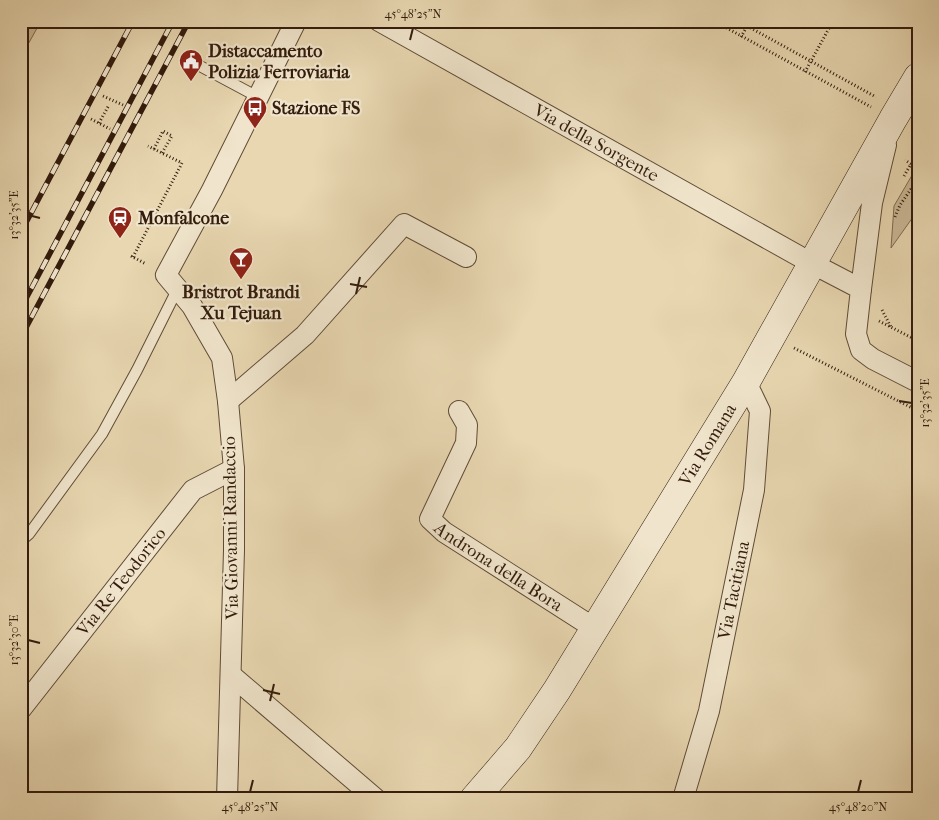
<svg xmlns="http://www.w3.org/2000/svg" width="939" height="820" viewBox="0 0 939 820" font-family="'IM FELL French Canon',serif">
  <style>
    .green { fill: #c9b795; stroke: #7e6a51 }
    .lines { fill: none; stroke-linecap: round; stroke-linejoin: round }
    .lane-casing { stroke: #604b36; stroke-width: 12 }
    .street-casing { stroke: #604b36; stroke-width: 22 }
    .secondary-casing { stroke: #331c0d; stroke-width: 29 }
    .path { stroke: #331c0d; stroke-width: 3; stroke-dasharray: 1 2.5; stroke-linecap: butt }
    .lane { stroke: #f0e5cc; stroke-width: 10 }
    .street { stroke: #f0e5cc; stroke-width: 20 }
    .secondary { stroke: #f0e5cc; stroke-width: 28 }
    .rail-casing { stroke: #331c0d; stroke-width: 5.5 }
    .rail { stroke: #f0e5cc; stroke-width: 4; stroke-dasharray: 11; stroke-linecap: butt }
    .ticks { fill: none; stroke: #331c0d; stroke-width: 2 }
    .labels { text-anchor: middle; dominant-baseline: central; stroke-width: 4.5; stroke-linejoin: round; paint-order: stroke }
    .poi-label { font-size: 18px; font-weight: bold; fill: #331c0d; stroke: #f0e5cc; text-anchor: start }
    .street-label { font-size: 18px; fill: #331c0d; stroke: #f0e5cc }
    .neatline { fill: none; stroke: #331c0d; stroke-width: 2 }
    .ticks-label { font-size: 12px; text-anchor: middle; fill: #331c0d }
  </style>
  <rect width="100%" height="100%" fill="#e8d7b1"/>
  <filter id="stains"><feTurbulence type="fractalNoise" baseFrequency=".004" numOctaves="4"/><feColorMatrix values="0 0 0 0 .2 0 0 0 0 .09 0 0 0 0 .02 0 0 0 .5 -.17"/></filter>
  <radialGradient id="worn" r=".72"><stop offset=".6" stop-color="#630" stop-opacity="0"/><stop offset="1" stop-color="#630" stop-opacity=".3"/></radialGradient>
  <path class="green" d="M21,21H41L21,57Z
    M918,165V210L891,248L894,206Z"/>
  <g class="lines">
    <g class="lane-casing">
      <path id="lane" d="M200,66L258,97
        M21,541L29,534L102,434L137,370L178,288"/>
    </g>
    <g class="street-casing">
      <g id="street">
        <path id="s1" d="M379,21L813,264L861,289L856,334L861,350L873,359L918,382"/>
        <path d="M861,289L872,203L886,145"/>
        <path d="M228,401L305,335L404,224L466,257"/>
        <path id="s2" d="M459,411L467,425L466,443L430,519L444,532L594,628"/>
        <path d="M231,675L376,799"/>
        <path id="s3" d="M21,709L193,490L234,469"/>
        <path d="M227,799L234,550V469L228,401L222,358L192,306L166,275L212,190L296,21"/>
        <path id="s4" d="M683,799L709,711L754,490L760,411L746,382"/>
      </g>
    </g>
    <g class="secondary-casing">
      <g id="secondary">
        <path id="s5" d="M474,799L518,748L557,690L746,382L893,119L918,77"/>
      </g>
    </g>
    <path class="path" d="M714,21L871,107
      M738,21L876,97
      M741,37L750,21
      M805,72L833,21
      M103,96L123,105
      M91,119L110,129
      M99,123L109,105
      M154,149L163,131L172,136L162,153
      M904,176L911,164L905,160
      M895,217L900,205L918,179
      M131,256L146,264
      M133,257L182,163L148,146
      M882,310L891,327
      M879,321L918,341
      M794,348L918,411"/>
    <use href="#lane" class="lane"/>
    <use href="#street" class="street"/>
    <use href="#secondary" class="secondary"/>
    <g class="rail-casing">
      <path id="rail" d="M21,232L133,21
        M21,308L173,21
        M21,337L189,21"/>
    </g>
    <use href="#rail" class="rail"/>
  </g>
  <path class="ticks" d="M410,40L413,28M28,215L40,218M350,284L367,287M356,294L360,277M899,401L912,403M28,640L40,643M263,690L280,694M270,701L274,684M250,792L253,780M858,792L861,780"/>
  <defs>
    <g id="civic-pin" transform="scale(1.25)"><path d="M0 17L-7.5 6A9.5 9.5 0 1 1 7.5 6Z" fill="#8f2418" stroke="#f0e5cc"/><path d="M-.6-6.5H3V-4.5H.6V-3L4-1V1h2V6H-6V1h2V-1L-.6-3ZM-1.2 2.5V6h2.4V2.5Z" fill="#fff"/></g>
    <g id="bus-pin" transform="scale(1.25)"><path d="M0 17L-7.5 6A9.5 9.5 0 1 1 7.5 6Z" fill="#8f2418" stroke="#f0e5cc"/><path d="M-5-6H5V4H4V6H2V4H-2V6H-4V4H-5ZM-3.5-4V0h7V-4ZM-3.5 1.2v1.5H-2V1.2ZM2 1.2v1.5H3.5V1.2Z" fill="#fff"/></g>
    <g id="station-pin" transform="scale(1.25)"><path d="M0 17L-7.5 6A9.5 9.5 0 1 1 7.5 6Z" fill="#8f2418" stroke="#f0e5cc"/><path d="M-3-6H3Q5-6 5-4V2Q5 4 3 4L4.5 6H3L1.5 4h-3L-3 6H-4.5L-3 4Q-5 4-5 2V-4Q-5-6-3-6ZM-3.5-4v3h7v-3ZM-3.5 1v1.5H-2V1ZM2 1v1.5H3.5V1Z" fill="#fff"/></g>
    <g id="bar-pin" transform="scale(1.25)"><path d="M0 17L-7.5 6A9.5 9.5 0 1 1 7.5 6Z" fill="#8f2418" stroke="#f0e5cc"/><path d="M-6-5H6L.8 .8V4.5H3.5V6h-7V4.5H-.8V.8Z" fill="#fff"/></g>
  </defs>
  <g fill-rule="evenodd">
    <use href="#civic-pin" x="191" y="61"/>
    <use href="#bus-pin" x="255" y="108"/>
    <use href="#station-pin" x="120" y="218"/>
    <use href="#bar-pin" x="241" y="259"/>
  </g>
  <g class="labels">
    <g class="poi-label">
      <text x="208" y="51">Distaccamento<tspan x="208" dy="21">Polizia Ferroviaria</tspan></text>
      <text x="272" y="108">Stazione FS</text>
      <text x="138" y="218">Monfalcone</text>
      <text x="241" y="292" text-anchor="middle">Bristrot Brandi<tspan x="241" dy="21">Xu Tejuan</tspan></text>
    </g>
    <g class="street-label">
      <text stroke="none"><textPath href="#s1" startOffset="249">Via della Sorgente</textPath></text>
      <text stroke="none"><textPath href="#s5" startOffset="425">Via Romana</textPath></text>
      <text transform="translate(231 528) rotate(-91)">Via Giovanni Randaccio</text>
      <text stroke="none"><textPath href="#s2" startOffset="202">Androna della Bora</textPath></text>
      <text stroke="none"><textPath href="#s3" startOffset="162">Via Re Teodorico</textPath></text>
      <text stroke="none"><textPath href="#s4" startOffset="215">Via Tacitiana</textPath></text>
    </g>
  </g>
  <rect width="939" height="820" fill="none" stroke="#e8d7b1" stroke-width="55"/>
  <rect x="28" y="28" width="884" height="764" class="neatline"/>
  <g class="ticks-label">
    <text x="413" y="18">45°48'25"N</text>
    <text transform="translate(14 215) rotate(-90)" y="4">13°32'35"E</text>
    <text transform="translate(925 403) rotate(-90)" y="4">13°32'35"E</text>
    <text transform="translate(14 640) rotate(-90)" y="4">13°32'30"E</text>
    <text x="250" y="811">45°48'25"N</text>
    <text x="858" y="811">45°48'20"N</text>
  </g>
  <rect width="100%" height="100%" filter="url(#stains)"/>
  <rect width="100%" height="100%" fill="url(#worn)"/>
</svg>
